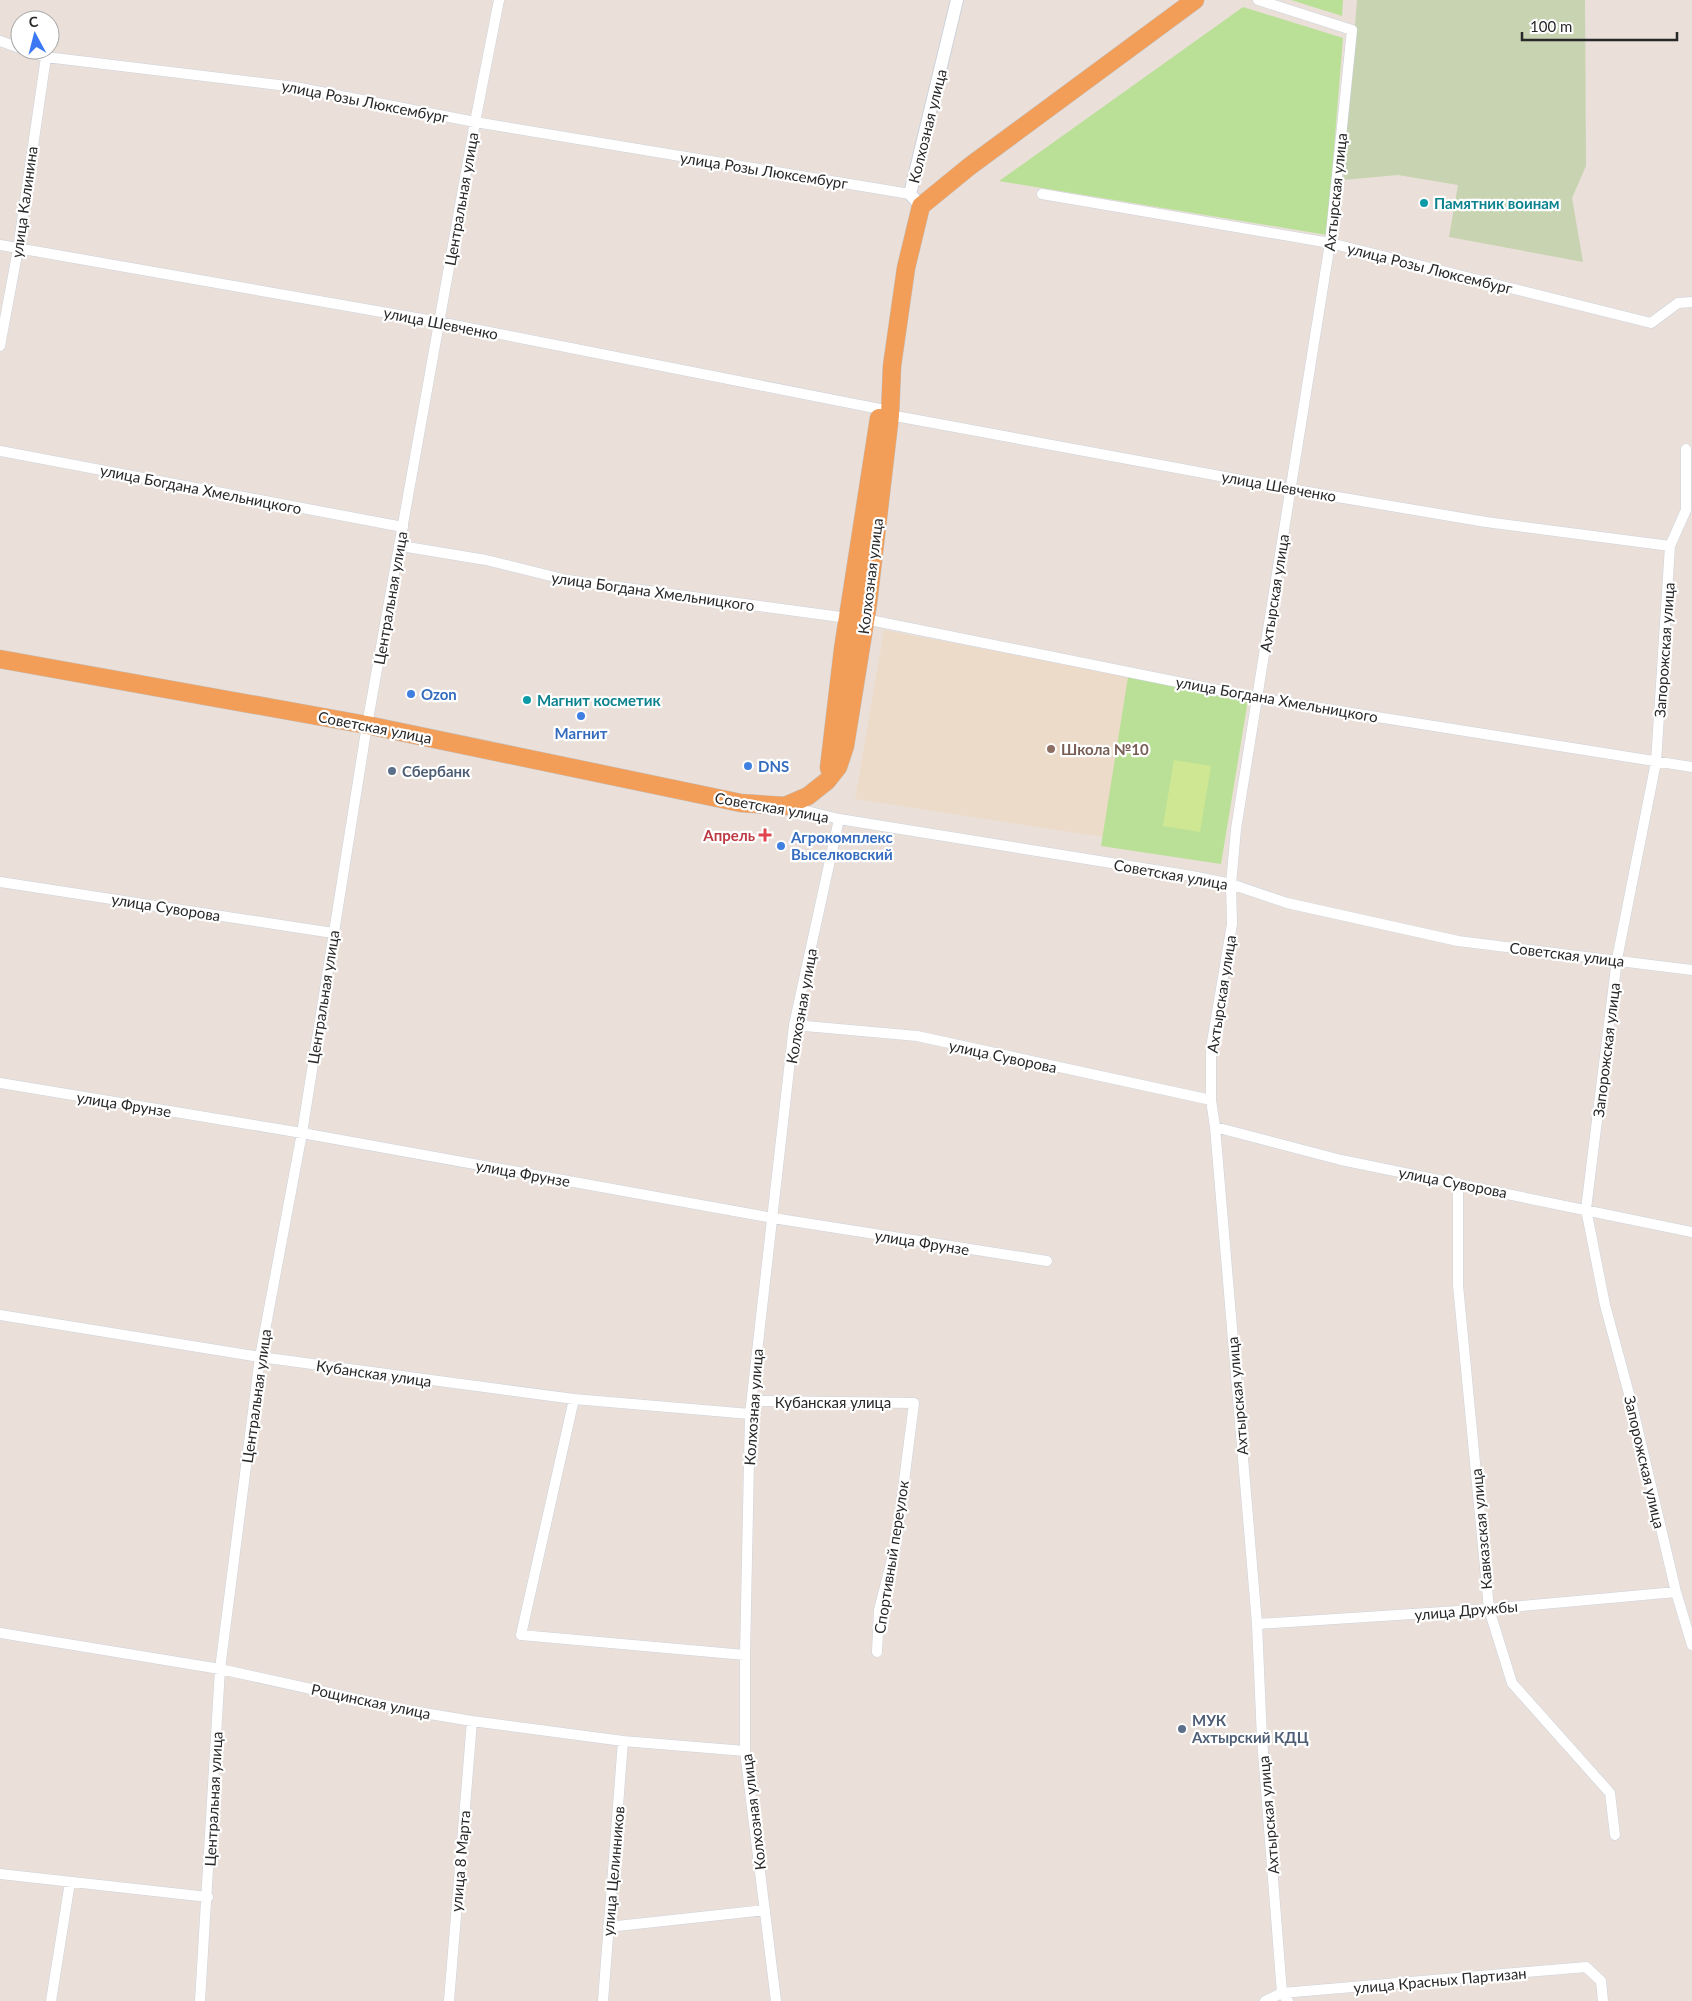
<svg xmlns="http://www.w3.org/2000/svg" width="1692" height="2001" viewBox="0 0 1692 2001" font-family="Lato,sans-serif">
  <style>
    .education { fill: #ecdbc9 }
    .green { fill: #bae097 }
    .cemetery { fill: #c7d3b1 }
    .pitch { fill: #cfe792 }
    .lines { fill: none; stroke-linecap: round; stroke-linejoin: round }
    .minor-casing { stroke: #ccd2dc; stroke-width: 11 }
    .tertiary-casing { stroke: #ccd2dc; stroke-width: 14 }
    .trunk-casing { stroke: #c3c3c3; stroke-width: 19 }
    .minor { stroke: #fff; stroke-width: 10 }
    .tertiary { stroke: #fff; stroke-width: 12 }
    .trunk { stroke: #f29e59; stroke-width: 18 }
    .culture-dot { fill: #0f9aa8; stroke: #fff; stroke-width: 2 }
    .shop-dot { fill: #3f7fe0; stroke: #fff; stroke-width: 2 }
    .education-dot { fill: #8d6e63; stroke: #fff; stroke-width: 2 }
    .service-dot { fill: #5c6f8a; stroke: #fff; stroke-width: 2 }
    .health-dot { fill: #e0444e; stroke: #fff; stroke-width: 2 }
    .labels { text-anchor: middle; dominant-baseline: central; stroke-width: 4.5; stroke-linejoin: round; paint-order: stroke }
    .street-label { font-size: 15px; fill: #282828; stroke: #fff }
    .culture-label { font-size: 15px; font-weight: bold; fill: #0d838f; stroke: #fff; text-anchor: start }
    .shop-label { font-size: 15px; font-weight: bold; fill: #366cbe; stroke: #fff; text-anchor: start }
    .education-label { font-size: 15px; font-weight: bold; fill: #785e54; stroke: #fff; text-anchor: start }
    .service-label { font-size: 15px; font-weight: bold; fill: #4e5e75; stroke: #fff; text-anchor: start }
    .health-label { font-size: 15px; font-weight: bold; fill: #be3a42; stroke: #fff; text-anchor: end }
  </style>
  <rect width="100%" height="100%" fill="#eae0d9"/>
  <path class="education" d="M884,630L1246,699L1221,855L855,799Z"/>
  <path class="green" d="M1291,0H1343L1342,16Z
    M1243,7L1343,38L1327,235L999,181Z
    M1128,677L1248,700L1221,864L1101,846Z"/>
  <path class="cemetery" d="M1357,0H1585L1586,166L1572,198L1583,262L1449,237L1458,185L1398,175L1343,180Z"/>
  <path class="pitch" d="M1174,760L1211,766L1200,832L1163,826Z"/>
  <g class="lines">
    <g class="minor-casing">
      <path id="minor" d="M1258,0L1352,30L1330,243L1236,829L1231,884L1232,924L1211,1048V1100L1215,1127L1257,1624L1262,1739L1282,1993L1288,2001
        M0,41L20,48
        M26,50L46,57L295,87L475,122L910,194
        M1042,194L1330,243L1651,323L1678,303L1692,302
        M0,245L439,322L880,409
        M0,346L18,249L46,57
        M890,415L1290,489L1486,522L1670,546
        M1686,449V510L1670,546L1656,762L1617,959L1586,1209L1605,1305L1632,1405L1676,1592L1692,1645
        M0,451L403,527
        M401,546L486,560L567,580L848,618
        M865,619L1257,698L1692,767
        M786,806L839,819L1192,876L1231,884L1287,903L1458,941L1692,970
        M0,882L333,933
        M794,1025L917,1036L1211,1100
        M0,1083L302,1133L773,1218L1047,1261
        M1215,1127L1341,1160L1692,1232
        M1458,1183V1285L1489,1609L1512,1683L1610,1793L1615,1835
        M0,1315L260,1357L574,1399L750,1414
        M574,1399L521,1635L745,1655
        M752,1401L914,1403L896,1544L879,1610L877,1652
        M1257,1624L1489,1609L1676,1592
        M0,1633L220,1669L406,1710L472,1721L623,1741L745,1751
        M0,1874L208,1897
        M608,1927L765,1910
        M51,2001L70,1882
        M200,2001L220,1669L260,1357L302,1133L367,725L475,122L499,0
        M449,2001L472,1721
        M603,2001L623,1741
        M776,2001L745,1751V1655L750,1414L794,1025L839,819
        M1265,2001L1282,1993L1586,1967L1601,1981L1603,2001"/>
    </g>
    <g class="tertiary-casing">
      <path id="tertiary" d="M921,206L910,194L957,0"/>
    </g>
    <g class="trunk-casing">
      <path id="trunk" d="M0,659L367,725L741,803L785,806L808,796L827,781L838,767L845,746L868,603L890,415L892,366L906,268L921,206L970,166L1195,0
        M829,768L843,649L879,418"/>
    </g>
    <use href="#minor" class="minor"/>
    <use href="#tertiary" class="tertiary"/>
    <use href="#trunk" class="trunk"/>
  </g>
  <g class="culture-dot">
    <circle cx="1424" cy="203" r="5"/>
    <circle cx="527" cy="700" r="5"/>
  </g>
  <g class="shop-dot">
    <circle cx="411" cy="694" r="5"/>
    <circle cx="581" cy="716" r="5"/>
    <circle cx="748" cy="766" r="5"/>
    <circle cx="781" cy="846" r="5"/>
  </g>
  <circle class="education-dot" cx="1051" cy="749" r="5"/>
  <g class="service-dot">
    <circle cx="392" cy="771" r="5"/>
    <circle cx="1182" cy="1729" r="5"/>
  </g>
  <path class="health-dot" d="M762.5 827.5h5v5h5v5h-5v5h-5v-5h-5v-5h5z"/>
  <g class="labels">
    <g class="street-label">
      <text transform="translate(365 101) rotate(11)">улица Розы Люксембург</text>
      <text transform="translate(927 126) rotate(-76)">Колхозная улица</text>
      <text transform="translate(764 170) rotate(9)">улица Розы Люксембург</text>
      <text transform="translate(1335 192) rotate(-84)">Ахтырская улица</text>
      <text transform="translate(461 199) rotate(-80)">Центральная улица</text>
      <text transform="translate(24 202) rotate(-82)">улица Калинина</text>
      <text transform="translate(1430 268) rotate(14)">улица Розы Люксембург</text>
      <text transform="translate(441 323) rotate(11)">улица Шевченко</text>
      <text transform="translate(1279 486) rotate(10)">улица Шевченко</text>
      <text transform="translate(201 489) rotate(11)">улица Богдана Хмельницкого</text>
      <text transform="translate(870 576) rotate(-83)">Колхозная улица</text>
      <text transform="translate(653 591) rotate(8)">улица Богдана Хмельницкого</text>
      <text transform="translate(1274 593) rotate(-81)">Ахтырская улица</text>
      <text transform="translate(390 598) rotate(-80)">Центральная улица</text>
      <text transform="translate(1664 650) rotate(-86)">Запорожская улица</text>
      <text transform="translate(1277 699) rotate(10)">улица Богдана Хмельницкого</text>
      <text transform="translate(375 727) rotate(11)">Советская улица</text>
      <text transform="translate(772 807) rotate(10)">Советская улица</text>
      <text transform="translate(1171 874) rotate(10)">Советская улица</text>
      <text transform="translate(166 907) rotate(9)">улица Суворова</text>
      <text transform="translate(1567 954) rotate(7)">Советская улица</text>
      <text transform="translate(1221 994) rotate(-81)">Ахтырская улица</text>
      <text transform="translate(323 997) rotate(-81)">Центральная улица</text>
      <text transform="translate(801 1006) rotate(-80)">Колхозная улица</text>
      <text transform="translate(1606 1050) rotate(-83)">Запорожская улица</text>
      <text transform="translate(1003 1056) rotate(12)">улица Суворова</text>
      <text transform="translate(124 1104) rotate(9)">улица Фрунзе</text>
      <text transform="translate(523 1173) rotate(10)">улица Фрунзе</text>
      <text transform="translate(1453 1182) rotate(11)">улица Суворова</text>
      <text transform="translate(922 1242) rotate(9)">улица Фрунзе</text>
      <text transform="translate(374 1373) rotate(8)">Кубанская улица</text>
      <text transform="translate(256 1396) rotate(-82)">Центральная улица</text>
      <text transform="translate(1237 1396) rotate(-95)">Ахтырская улица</text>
      <text x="833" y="1402">Кубанская улица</text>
      <text transform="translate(753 1407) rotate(-86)">Колхозная улица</text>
      <text transform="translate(1645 1462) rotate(77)">Запорожская улица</text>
      <text transform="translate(1481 1529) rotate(-95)">Кавказская улица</text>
      <text transform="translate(891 1557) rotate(-81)">Спортивный переулок</text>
      <text transform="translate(1466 1610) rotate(-5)">улица Дружбы</text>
      <text transform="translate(371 1701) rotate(12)">Рощинская улица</text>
      <text transform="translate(213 1799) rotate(-87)">Центральная улица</text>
      <text transform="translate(753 1812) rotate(-97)">Колхозная улица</text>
      <text transform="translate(1268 1815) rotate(-95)">Ахтырская улица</text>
      <text transform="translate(460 1861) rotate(-85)">улица 8 Марта</text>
      <text transform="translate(613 1871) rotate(-85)">улица Целинников</text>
      <text transform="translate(1440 1980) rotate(-5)">улица Красных Партизан</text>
    </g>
    <g class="culture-label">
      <text x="1434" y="203">Памятник воинам</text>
      <text x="537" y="700">Магнит косметик</text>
    </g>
    <g class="shop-label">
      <text x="421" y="694">Ozon</text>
      <text x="581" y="733" text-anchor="middle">Магнит</text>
      <text x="758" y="766">DNS</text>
      <text x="791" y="837">Агрокомплекс<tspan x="791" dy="17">Выселковский</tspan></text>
    </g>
    <g class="education-label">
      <text x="1061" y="749">Школа №10</text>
    </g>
    <g class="service-label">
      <text x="402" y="771">Сбербанк</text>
      <text x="1192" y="1720">МУК<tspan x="1192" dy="17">Ахтырский КДЦ</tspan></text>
    </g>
    <g class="health-label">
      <text x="755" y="835">Апрель</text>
    </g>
  </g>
  <g transform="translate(35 35) rotate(353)"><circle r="24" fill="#ffffff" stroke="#a9a9a9"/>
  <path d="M0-4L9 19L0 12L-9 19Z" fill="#3c78f4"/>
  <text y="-8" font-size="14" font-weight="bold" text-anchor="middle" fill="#282828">С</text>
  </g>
  <path d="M1522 32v8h155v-8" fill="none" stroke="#282828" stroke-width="2.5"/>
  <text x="1530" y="32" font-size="15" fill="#282828" stroke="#ffffff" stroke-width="4" paint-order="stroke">100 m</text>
</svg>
